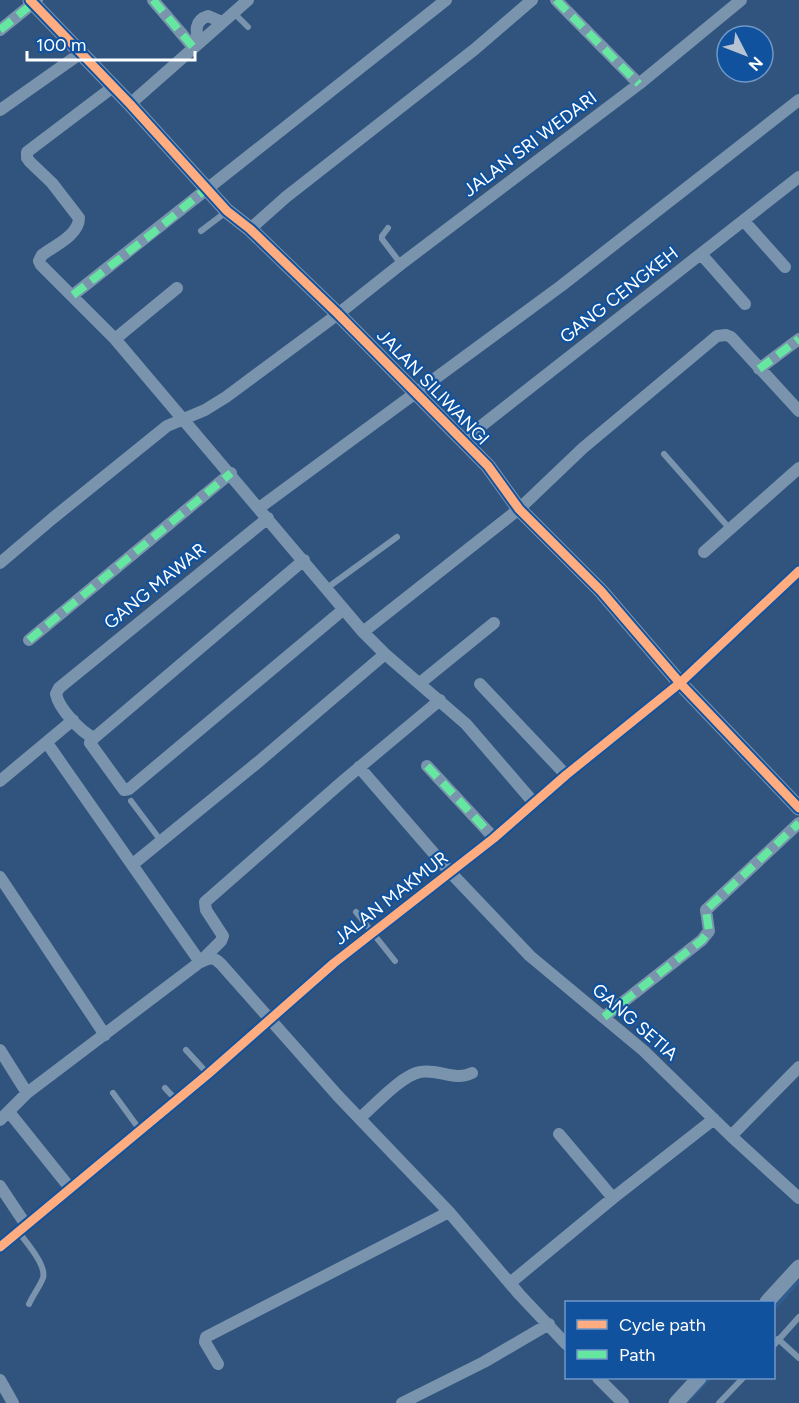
<svg xmlns="http://www.w3.org/2000/svg" width="799" height="1403" viewBox="0 0 799 1403" font-family="Figtree,sans-serif">
  <style>
    .lines { fill: none; stroke-linecap: round; stroke-linejoin: round }
    .stream { stroke: #2e5e94; stroke-width: 3 }
    .service { stroke: #7b94ae; stroke-width: 6 }
    .minor { stroke: #7b94ae; stroke-width: 12 }
    .tertiary { stroke: #7b94ae; stroke-width: 15 }
    .quiet { stroke: #66e7a1; stroke-width: 8; stroke-dasharray: 15 8; stroke-linecap: butt }
    .cycleway-casing { stroke: #10529e; stroke-width: 13 }
    .cycleway { stroke: #ffac80; stroke-width: 9 }
    .labels { text-anchor: middle; dominant-baseline: central; stroke-width: 4.5; stroke-linejoin: round; paint-order: stroke }
    .street-label { font-size: 18px; fill: #fff; stroke: #10529e }
  </style>
  <rect width="100%" height="100%" fill="#30547e"/>
  <g class="lines">
    <path class="stream" d="M774,1309L799,1281
      M686,1403L710,1378"/>
    <path class="service" d="M234,13L248,27
      M388,228L382,236V239L401,264
      M201,231L226,212
      M664,454L730,529
      M327,588L397,537
      M131,801L161,841
      M356,912L395,961
      M186,1050L208,1074
      M165,1088L176,1100
      M113,1093L140,1130
      M18,1231C25,1241 47,1265 43,1278C40,1286 33,1295 29,1304
      M778,1339L799,1358
      M774,1345L799,1317
      M719,1403L743,1378"/>
    <path class="minor" d="M153,0L193,47
      M556,0L639,84
      M0,30L37,0
      M199,42C195,31 195,20 208,16L222,22
      M113,87L27,152V158L30,162L52,183L79,218C79,235 54,246 42,255L39,261L41,265L115,339L363,632L385,654L466,724L534,803
      M130,104L248,0
      M0,110L81,53
      M744,221L785,267
      M250,229L286,197L475,49L532,0
      M701,254L745,304
      M73,295L446,0
      M115,339L177,288
      M759,369L799,339
      M462,441L799,177
      M259,508L561,286L799,100
      M268,518L59,688L56,694C59,709 81,732 94,738L304,560
      M704,552L799,468
      M0,563L53,518L167,426L205,410L226,397L338,314L401,264L639,84L741,0
      M363,632L519,509L583,448L717,336L726,335L731,337L799,411
      M29,640L231,473
      M420,683L494,623
      M480,684L566,775
      M94,738L90,743L124,790L129,789L344,609
      M47,743L200,962
      M427,766L494,838
      M359,767L450,872L530,956L644,1051L731,1136L799,1198
      M0,781L73,720
      M133,864L257,763L385,654
      M0,877L105,1035
      M201,962C210,957 214,957 221,964L338,1096L449,1212L519,1294L566,1344
      M604,1017L702,940L709,931L706,910L799,823
      M0,1050L27,1093
      M9,1112L70,1188
      M360,1118C374,1106 402,1075 420,1072C438,1068 454,1082 472,1073
      M0,1120L27,1093L200,962L221,941L223,936L206,910L205,902L343,781L440,700
      M559,1134L613,1198
      M731,1136L799,1067
      M0,1186L26,1225
      M0,1247L208,1074L334,963L494,838L566,775L680,683L799,571
      M510,1283L613,1198L714,1119
      M218,1364L205,1342L206,1337L449,1212
      M598,1378L623,1403
      M0,1380L13,1403
      M402,1403L484,1362L549,1324"/>
    <path class="tertiary" d="M30,0L130,104L227,211L250,229L338,314L488,466L519,509L601,591L680,683L799,808
      M767,1302L799,1267
      M676,1403L699,1378"/>
    <path class="quiet" d="M153,0L193,47
      M556,0L639,84
      M0,30L37,0
      M73,295L154,232L206,189
      M759,369L799,339
      M29,640L231,473
      M427,766L494,838
      M604,1017L702,940L709,931L706,910L799,823"/>
    <g class="cycleway-casing">
      <path id="cycleway" d="M30,0L130,104L227,211L250,229L338,314L488,466L519,509L601,591L680,683L799,808
        M0,1247L208,1074L334,963L494,838L566,775L680,683L799,571"/>
    </g>
    <use href="#cycleway" class="cycleway"/>
  </g>
  <g class="labels">
    <g class="street-label">
      <text transform="translate(530 144) rotate(-37)">JALAN SRI WEDARI</text>
      <text transform="translate(619 295) rotate(-38)">GANG CENGKEH</text>
      <text transform="translate(433 387) rotate(46)">JALAN SILIWANGI</text>
      <text transform="translate(155 586) rotate(-39)">GANG MAWAR</text>
      <text transform="translate(391 898) rotate(-38)">JALAN MAKMUR</text>
      <text transform="translate(635 1022) rotate(41)">GANG SETIA</text>
    </g>
  </g>
  <rect x="565" y="1301" width="210" height="78" fill="#10529e" stroke="#7097c5" stroke-width="1.5"/>
  <rect x="577" y="1320" width="30" height="9" fill="#ffac80" stroke="#7097c5" stroke-width="1.5"/>
  <text x="619" y="1331" font-size="18" fill="#ffffff">Cycle path</text>
  <rect x="577" y="1350" width="30" height="9" fill="#66e7a1" stroke="#7097c5" stroke-width="1.5"/>
  <text x="619" y="1361" font-size="18" fill="#ffffff">Path</text>
  <g transform="translate(745 54) rotate(132)"><circle r="28" fill="#10529e" stroke="#7097c5" stroke-width="1.5"/>
  <path d="M0-4.5L10 22L0 15L-10 22Z" fill="#b7c3d2"/>
  <text y="-9" font-size="16" font-weight="bold" text-anchor="middle" fill="#ffffff">N</text>
  </g>
  <path d="M27 51v9h168v-9" fill="none" stroke="#ffffff" stroke-width="3"/>
  <text x="36" y="51" font-size="18" fill="#ffffff" stroke="#10529e" stroke-width="4.5" paint-order="stroke">100 m</text>
</svg>
